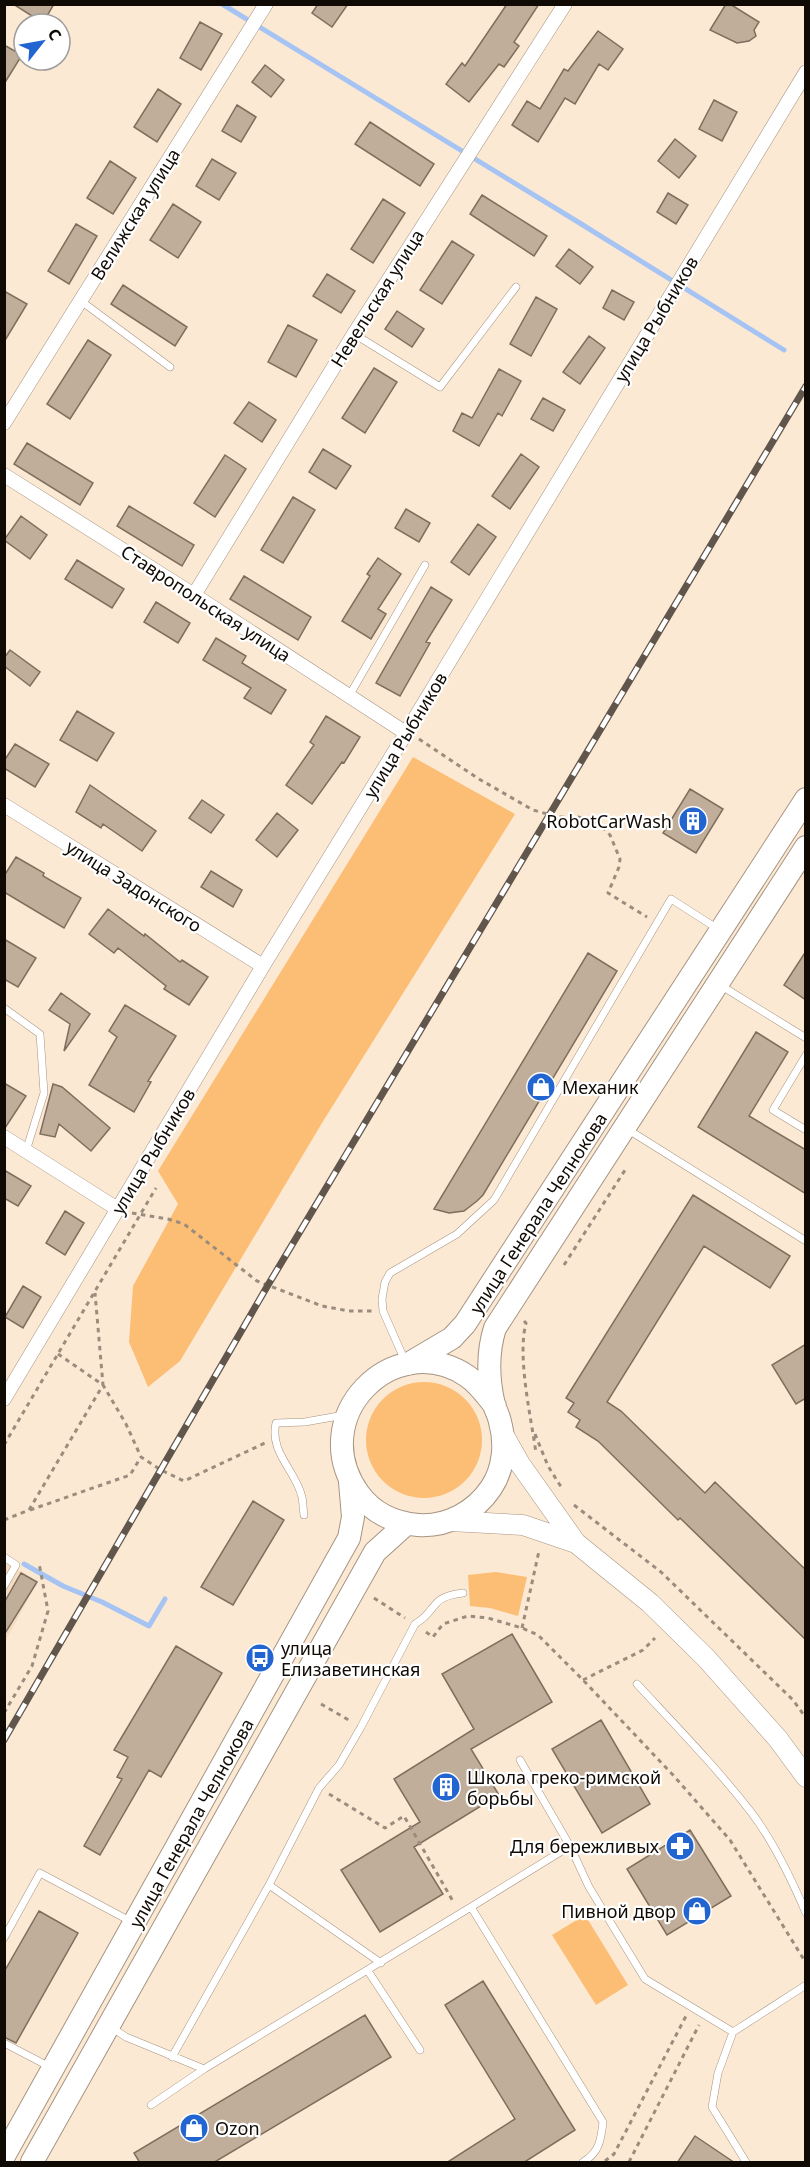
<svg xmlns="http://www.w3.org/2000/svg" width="810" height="2167" viewBox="0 0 810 2167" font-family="'Noto Sans',sans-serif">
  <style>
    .built { fill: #f4dcc1 }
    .green { fill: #fcbd74 }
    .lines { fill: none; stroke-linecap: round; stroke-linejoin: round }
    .stream { stroke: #a5c3f3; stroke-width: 5 }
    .building { fill: #c0ae9a; stroke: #7f6e5c; stroke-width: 1.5 }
    .service-casing { stroke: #a69482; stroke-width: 8 }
    .minor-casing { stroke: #a69482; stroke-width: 15 }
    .secondary-casing { stroke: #a69482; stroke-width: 21 }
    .primary-casing { stroke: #a69482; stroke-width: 24 }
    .path { stroke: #9a8d7e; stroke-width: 3; stroke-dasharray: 4.5 4.5; stroke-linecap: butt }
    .service { stroke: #fff; stroke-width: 7 }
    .minor { stroke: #fff; stroke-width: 14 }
    .secondary { stroke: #fff; stroke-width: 20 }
    .primary { stroke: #fff; stroke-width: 22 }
    .rail-casing { stroke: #60564c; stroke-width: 7 }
    .rail { stroke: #fff; stroke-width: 4.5; stroke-dasharray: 14; stroke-linecap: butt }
    .labels { text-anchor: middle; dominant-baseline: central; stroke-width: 4.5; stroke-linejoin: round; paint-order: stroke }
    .street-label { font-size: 18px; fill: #100a05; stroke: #fff }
    .poi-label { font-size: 18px; fill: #100a05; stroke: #fff; text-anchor: start }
  </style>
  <rect width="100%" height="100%" fill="#fce9d4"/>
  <path class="built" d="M5,1562L38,1581L5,1642Z"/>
  <path class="green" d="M413,757L515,814L322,1123L180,1361L148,1387L129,1342L133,1286L178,1204L158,1171Z
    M366 1440a58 58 0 1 1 116 0a58 58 0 1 1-116 0Z
    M496,1572L527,1577L518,1616L490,1608L470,1606L468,1575Z
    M585,1915L628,1985L596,2005L552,1935Z"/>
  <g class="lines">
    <path class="stream" d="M222,4L578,222L784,350
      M24,1564L63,1586L102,1602L149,1626L165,1599"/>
  </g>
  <path class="building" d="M13,4H54L43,23Z
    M318,4H348L332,27L312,13Z
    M507,4H539L514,42L519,46L504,67L499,64L469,102L446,84L462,63L465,66Z
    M726,4H730L759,22L754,30L756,36L749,41L737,43L710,30Z
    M200,22L222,34L201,70L180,58Z
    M598,31L623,49L608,70L599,64L575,104L565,98L538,142L512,125L527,101L540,109L564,69L568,71Z
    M4,45L22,55L4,84Z
    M265,65L284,80L271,97L252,82Z
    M158,89L181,104L157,142L134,127Z
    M714,100L737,112L722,141L699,129Z
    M237,105L256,117L241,142L222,131Z
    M370,122L434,164L420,186L355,144Z
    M675,139L696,156L679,178L658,161Z
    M212,159L236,173L219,200L196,186Z
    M110,161L136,178L113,214L87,198Z
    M668,193L688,205L676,224L657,212Z
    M482,195L547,236L534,256L470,214Z
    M383,199L405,213L373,263L351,249Z
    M173,204L201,222L178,258L150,240Z
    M76,224L97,236L69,284L48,271Z
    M452,241L474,255L442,304L420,290Z
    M569,249L593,267L580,284L556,266Z
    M327,274L355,291L341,313L313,296Z
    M123,285L187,327L175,346L111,304Z
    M612,290L634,302L624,320L603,308Z
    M4,291L27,304L4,342Z
    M536,297L557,309L531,356L510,344Z
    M397,311L424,329L412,347L385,329Z
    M288,325L317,340L296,377L268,362Z
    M589,336L605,348L580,384L563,372Z
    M88,340L111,355L70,419L47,404Z
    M374,368L397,382L365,433L342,418Z
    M499,369L521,381L502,416L498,413L479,446L453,431L462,413L472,418Z
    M543,398L565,410L553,431L531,419Z
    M249,402L276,420L262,442L234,423Z
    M27,443L93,483L80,505L14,464Z
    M323,449L351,466L336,489L309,472Z
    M521,454L539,467L510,509L492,496Z
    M225,455L246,469L215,517L194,503Z
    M293,497L315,510L283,563L261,550Z
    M129,506L194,545L182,566L117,526Z
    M406,509L430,523L419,542L395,528Z
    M21,516L47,535L30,559L4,540Z
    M478,524L496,537L469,575L451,562Z
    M378,558L401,574L378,609L386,614L371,639L342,621L370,576L367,574Z
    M77,560L124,589L112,608L65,579Z
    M244,576L311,617L298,640L230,599Z
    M431,587L452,600L426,642L430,643L400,696L376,683Z
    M156,602L190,623L178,643L144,622Z
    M216,638L246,656L242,663L286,690L271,714L244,698L251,688L203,660Z
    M10,650L40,672L30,686L4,666V658Z
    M77,711L114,733L97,761L60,740Z
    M326,716L360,737L344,763L342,762L312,804L286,785L314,745L310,742Z
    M15,744L49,764L35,787L4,768V761Z
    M90,785L156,831L142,851L103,824L101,828L76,812Z
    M690,789L723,809L696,853L663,833Z
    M202,800L224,815L211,833L189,818Z
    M277,813L298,830L277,857L256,840Z
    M16,857L44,873L43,876L81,898L64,928L4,892V876Z
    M211,871L242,890L233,907L201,887Z
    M108,909L144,936L145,934L180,962L182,960L208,977L189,1005L164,989L166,986L118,948L114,953L89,934Z
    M4,939L36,958L18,987L4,979Z
    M806,951V1000L784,985Z
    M588,953L617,971L483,1195L477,1201L464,1211L449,1213L434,1209Z
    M61,993L90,1014L64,1051L70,1024L49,1010Z
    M125,1005L176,1036L148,1081L151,1082L134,1112L89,1085L117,1037L109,1031Z
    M756,1032L788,1052L749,1116L806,1150V1194L698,1127Z
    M4,1083L26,1096L5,1128H4Z
    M53,1084L62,1087L110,1128L91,1151L59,1124L55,1137L40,1134Z
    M4,1170L31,1186L18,1206L4,1198Z
    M693,1195L790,1256L770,1288L704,1246L607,1402L621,1411L705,1493L715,1482L806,1570V1640L680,1518L678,1520L598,1441L576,1427L580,1420L568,1412L574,1403L566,1398Z
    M65,1211L84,1223L65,1255L46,1243Z
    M23,1286L41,1297L23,1328L5,1317Z
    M806,1344V1398L796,1404L772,1365Z
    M253,1501L284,1520L233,1605L201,1587Z
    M21,1573L37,1582L4,1635V1603Z
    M512,1634L552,1702L471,1749L499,1795L414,1847L443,1894L380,1932L341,1870L420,1822L394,1779L474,1729L442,1674Z
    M176,1646L222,1673L161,1777L149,1770L100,1855L84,1846L122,1779L117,1777L128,1757L114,1750Z
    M601,1720L650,1804L602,1833L552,1749Z
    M690,1830L731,1896L667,1935L627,1869Z
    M39,1911L78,1933L16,2043L4,2037V1972Z
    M483,1981L575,2130L523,2163H446L515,2119L445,2005Z
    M365,2015L391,2057L213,2163H140L134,2153Z
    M695,2136L735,2163H677Z"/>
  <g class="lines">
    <g class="service-casing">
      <path id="service" d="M81,301L170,367
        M354,334L440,387L516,287
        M349,696L425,565
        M720,985L806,1038
        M4,1008L40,1034L44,1093L26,1151
        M806,1055L773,1110L806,1130
        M627,1129L806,1241
        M405,1361L383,1311L382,1299L385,1282L390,1273L457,1234L494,1200L671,899L718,929
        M304,1515C303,1509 303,1502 302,1497C296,1471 269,1452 276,1423L305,1422L344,1415
        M4,1557L16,1565L4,1586
        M637,1684C676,1726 716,1767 751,1812C774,1842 791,1878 806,1913
        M520,1760L570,1846L589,1887L645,1979L733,2032L806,1985
        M269,1885L381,1963
        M471,1907L570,1846
        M4,1938L40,1873L130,1921
        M368,1971L420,2050
        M111,2027L126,2037L204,2069L471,1907L603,2122C601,2140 599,2153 583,2162
        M733,2032L718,2073L712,2107L746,2162
        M4,2043L50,2067
        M172,2057L269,1885L319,1788L339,1765L361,1727L415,1624C439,1610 428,1597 463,1593
        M151,2105L204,2069"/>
    </g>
    <g class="minor-casing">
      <path id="minor" d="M4,423L266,4
        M4,475L194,595L406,733
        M194,595L354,334L565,4
        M4,805L263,966
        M4,1137L119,1210
        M4,1399L263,966L406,733L806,72"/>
    </g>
    <g class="secondary-casing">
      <path id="secondary" d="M503,1434L520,1464L576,1543L650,1603L706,1658L778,1739L806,1777
        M450,1521L523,1525L576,1543"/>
    </g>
    <g class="primary-casing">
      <path id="primary" d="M408,1364L452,1338L465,1324L806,799
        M495,1406C486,1395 479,1384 467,1376C393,1327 304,1418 359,1494C373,1513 395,1523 418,1525C447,1527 475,1512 491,1488C504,1469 506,1443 500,1422C499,1416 496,1411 494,1405C488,1379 487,1353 495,1328L806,847
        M4,2156L349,1538L353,1517L350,1482
        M32,2162L375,1552L406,1524"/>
    </g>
    <path class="path" d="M419,739L479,779L533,810L558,817H578L598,823L610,835L620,859L619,867L608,893L647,917
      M132,1213L168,1219L184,1224L257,1281L322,1306L349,1311H372
      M564,1265L627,1167
      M524,1321L526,1323C517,1357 531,1417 536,1453
      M58,1354L103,1385L126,1424L141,1457L161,1470L184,1481L265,1443
      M535,1434L548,1466L563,1490
      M4,1445L156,1188
      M574,1505L661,1572L793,1700L806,1718
      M30,1510L130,1475L141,1457
      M4,1520L29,1510L103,1385L95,1293
      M374,1598L405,1618
      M522,1628L539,1551
      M426,1632L433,1637L443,1624L468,1616L488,1618L522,1628L538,1635L583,1680L673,1775L730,1840L806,1963
      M583,1680L643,1650L655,1638
      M321,1704L352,1722
      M4,1713L32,1666L48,1611L39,1563
      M329,1794L385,1828L404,1816L454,1903
      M605,2161L614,2154L686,2016
      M629,2162L699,2025"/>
    <use href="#service" class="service"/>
    <use href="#minor" class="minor"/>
    <use href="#secondary" class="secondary"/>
    <use href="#primary" class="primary"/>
    <g class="rail-casing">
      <path id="rail" d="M4,1740L268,1285L806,386"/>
    </g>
    <use href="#rail" class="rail"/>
  </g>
  <defs>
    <g id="building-disc" transform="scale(1.5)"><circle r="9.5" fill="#2265d1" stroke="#fff"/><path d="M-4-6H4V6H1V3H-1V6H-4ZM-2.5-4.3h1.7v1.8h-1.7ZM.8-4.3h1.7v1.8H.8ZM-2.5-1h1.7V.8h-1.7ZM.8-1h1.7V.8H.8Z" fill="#fff"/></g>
    <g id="shop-disc" transform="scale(1.5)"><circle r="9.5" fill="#2265d1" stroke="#fff"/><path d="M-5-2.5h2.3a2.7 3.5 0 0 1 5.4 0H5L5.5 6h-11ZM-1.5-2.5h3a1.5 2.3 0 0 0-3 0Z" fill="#fff"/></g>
    <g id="bus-disc" transform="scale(1.5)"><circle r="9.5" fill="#2265d1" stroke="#fff"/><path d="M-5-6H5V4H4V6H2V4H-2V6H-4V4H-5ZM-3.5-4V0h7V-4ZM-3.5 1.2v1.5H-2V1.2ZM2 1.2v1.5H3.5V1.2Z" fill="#fff"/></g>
    <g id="pharmacy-disc" transform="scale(1.5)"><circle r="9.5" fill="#2265d1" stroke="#fff"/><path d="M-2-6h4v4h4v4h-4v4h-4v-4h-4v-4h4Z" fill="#fff"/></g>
  </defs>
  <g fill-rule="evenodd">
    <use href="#building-disc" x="693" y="821"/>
    <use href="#shop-disc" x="541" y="1087"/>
    <use href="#bus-disc" x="260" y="1658"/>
    <use href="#building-disc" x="446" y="1787"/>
    <use href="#pharmacy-disc" x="680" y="1846"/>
    <use href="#shop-disc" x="697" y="1911"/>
    <use href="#shop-disc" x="194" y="2128"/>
  </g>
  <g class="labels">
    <g class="street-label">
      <text transform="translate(135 214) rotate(-58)">Велижская улица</text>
      <text transform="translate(377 298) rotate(-58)">Невельская улица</text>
      <text transform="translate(656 319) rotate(-59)">улица Рыбников</text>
      <text transform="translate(206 603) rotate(33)">Ставропольская улица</text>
      <text transform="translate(405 735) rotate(-59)">улица Рыбников</text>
      <text transform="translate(134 886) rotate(32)">улица Задонского</text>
      <text transform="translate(153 1151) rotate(-59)">улица Рыбников</text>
      <text transform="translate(538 1213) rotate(-57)">улица Генерала Челнокова</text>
      <text transform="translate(191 1823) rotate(-61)">улица Генерала Челнокова</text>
    </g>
    <g class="poi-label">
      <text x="672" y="821" text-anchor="end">RobotCarWash</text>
      <text x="562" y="1087">Механик</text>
      <text x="281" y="1648">улица<tspan x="281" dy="21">Елизаветинская</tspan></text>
      <text x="467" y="1777">Школа греко-римской<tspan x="467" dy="21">борьбы</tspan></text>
      <text x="659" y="1846" text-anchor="end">Для бережливых</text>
      <text x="676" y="1911" text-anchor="end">Пивной двор</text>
      <text x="215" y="2128">Ozon</text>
    </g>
  </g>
  <rect width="810" height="2167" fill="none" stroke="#100a05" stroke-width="12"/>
  <g transform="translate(42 42) rotate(59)"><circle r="28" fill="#ffffff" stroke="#9f9d9b" stroke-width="1.5"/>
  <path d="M0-4.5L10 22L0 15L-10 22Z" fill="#2265d1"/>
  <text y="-9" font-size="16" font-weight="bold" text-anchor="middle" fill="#100a05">С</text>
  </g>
</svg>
